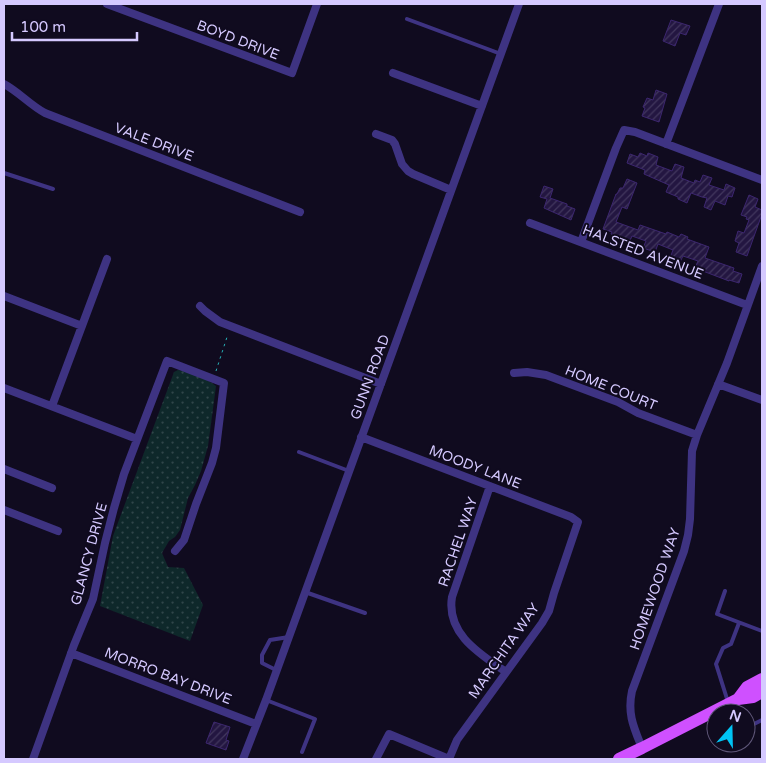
<svg xmlns="http://www.w3.org/2000/svg" width="766" height="763" viewBox="0 0 766 763" font-family="'Varela Round',sans-serif">
  <style>
    .park { fill: url(#park-dots) }
    .building { fill: url(#building-hatch); stroke: #3c266f }
    .lines { fill: none; stroke-linecap: round; stroke-linejoin: round }
    .path { stroke: #26b1b7; stroke-width: 1; stroke-dasharray: 2.5 4; stroke-linecap: butt }
    .service { stroke: #3e3382; stroke-width: 4 }
    .minor { stroke: #3e3382; stroke-width: 8 }
    .primary { stroke: #cf50ff; stroke-width: 12 }
    .labels { text-anchor: middle; dominant-baseline: central; stroke-width: 4; stroke-linejoin: round; paint-order: stroke }
    .street-label { font-size: 14px; fill: #d5c9ff; stroke: #100b1f }
  </style>
  <defs>
    <pattern id="park-dots" width="8" height="8" patternUnits="userSpaceOnUse" patternTransform="scale(1.25)"><rect width="8" height="8" fill="#0e282a"/><path d="M2 2h.1M6 6h.1" fill="none" stroke="#30464a" stroke-width="1.8" stroke-linecap="round"/></pattern>
    <pattern id="building-hatch" width="6" height="6" patternUnits="userSpaceOnUse" patternTransform="scale(1.25)"><rect width="6" height="6" fill="#231641"/><path d="M-1 1l2-2M0 6l6-6M5 7l2-2" fill="none" stroke="#42375e"/></pattern>
  </defs>
  <rect width="100%" height="100%" fill="#100b1f"/>
  <path class="park" d="M178,370C192,372 205,378 216,386L208,446L201,471L195,485L188,498L180,530L175,537L169,541L162,553L168,567L184,568L203,605L190,641L100,606L113,536L174,372Z"/>
  <path class="building" d="M671,20L690,26L686,35L680,33L675,46L663,41Z
    M656,90L667,94L659,122L642,116L645,108L643,107L647,98L653,100Z
    M640,153L647,156L648,153L658,157L656,165L672,171L675,164L684,167L681,178L694,183L695,180L700,182L703,175L712,178L709,185L724,190L726,184L735,188L732,197L728,196L725,205L715,201L711,210L704,207L707,198L702,197L691,193L687,203L678,199V197L666,192L669,185L644,174L645,170L627,163L630,154L638,157Z
    M627,179L637,183L627,209L622,207L616,222L638,230L640,225L666,234L667,232L679,237L681,234L688,237L687,239L709,247L705,258L734,268L733,271L742,274L739,283L729,280V281L695,268L698,261L683,256L680,262L670,258L673,250L658,244L655,252L643,248L646,241L632,236L629,243L618,239L619,237L611,234L612,232L603,229L616,194H617L620,188H623Z
    M544,186L553,189L550,198L567,204V206L575,209L571,220L544,208L547,199L540,197Z
    M749,195L758,199L755,207L762,210V214L747,256L736,252L739,243L735,241L738,231L744,233L749,220L746,219L747,217L741,215Z
    M214,722L230,727L226,740L229,741L226,750L206,743Z"/>
  <g class="lines">
    <path class="path" d="M216,371L228,334"/>
    <path class="service" d="M407,19L501,54
      M4,173L53,189
      M299,452L349,471
      M725,591L717,614L762,631
      M305,592L365,613
      M276,670L262,663V655L270,640L289,637
      M266,700L315,719L302,752
      M728,702L716,664L723,648L731,644L739,623
      M709,716L716,728
      M746,727L752,725L762,720"/>
    <path class="minor" d="M107,4L292,73L317,4
      M393,73L482,106
      M4,84C19,92 30,105 45,113L300,212
      M376,134L392,140L395,144L402,164L408,171L413,174L451,190
      M666,144L719,4
      M530,223L747,305
      M581,242L616,148L624,130L635,132L762,180
      M4,296L82,326
      M200,306L205,311L220,322L381,384
      M514,373L527,372L546,375L618,402L638,413L697,435
      M718,384L762,400
      M4,388L137,439
      M52,406L107,259
      M361,437L571,517L578,522L554,593L549,611L542,623L457,740L449,759
      M4,469L52,488
      M490,486L452,597C446,634 480,654 506,672
      M4,510L58,531
      M71,653L256,724
      M642,748C634,728 627,714 632,691L684,551L688,535L690,519L692,451L697,435L727,363L762,266
      M33,759L74,645L93,599L105,543L114,508L124,474L167,361L224,383L216,448L212,463L196,504L184,540L175,551
      M243,759L266,700L519,4
      M376,759L389,734L449,759"/>
    <path class="primary" d="M738,699L747,687L762,679
      M619,759L642,748L738,699L753,697L762,692"/>
  </g>
  <g class="labels">
    <g class="street-label">
      <text transform="translate(238 40) rotate(21)">BOYD DRIVE</text>
      <text transform="translate(154 142) rotate(21)">VALE DRIVE</text>
      <text transform="translate(643 252) rotate(21)">HALSTED AVENUE</text>
      <text transform="translate(370 377) rotate(-70)">GUNN ROAD</text>
      <text transform="translate(611 388) rotate(22)">HOME COURT</text>
      <text transform="translate(475 467) rotate(21)">MOODY LANE</text>
      <text transform="translate(458 542) rotate(-71)">RACHEL WAY</text>
      <text transform="translate(89 554) rotate(-75)">GLANCY DRIVE</text>
      <text transform="translate(655 589) rotate(-71)">HOMEWOOD WAY</text>
      <text transform="translate(504 651) rotate(-55)">MARCHITA WAY</text>
      <text transform="translate(168 676) rotate(21)">MORRO BAY DRIVE</text>
    </g>
  </g>
  <rect width="766" height="763" fill="none" stroke="#d5c9ff" stroke-width="10"/>
  <g transform="translate(731 728) rotate(20)"><circle r="24" fill="#100b1f" stroke="#5f5779"/>
  <path d="M0-4L9 19L0 12L-9 19Z" fill="#00c4f4"/>
  <text y="-8" font-size="14" font-weight="bold" text-anchor="middle" fill="#d5c9ff">N</text>
  </g>
  <path d="M12 32v8h125v-8" fill="none" stroke="#d5c9ff" stroke-width="2.5"/>
  <text x="20" y="32" font-size="15" fill="#d5c9ff" stroke="#100b1f" stroke-width="4" paint-order="stroke">100 m</text>
</svg>
